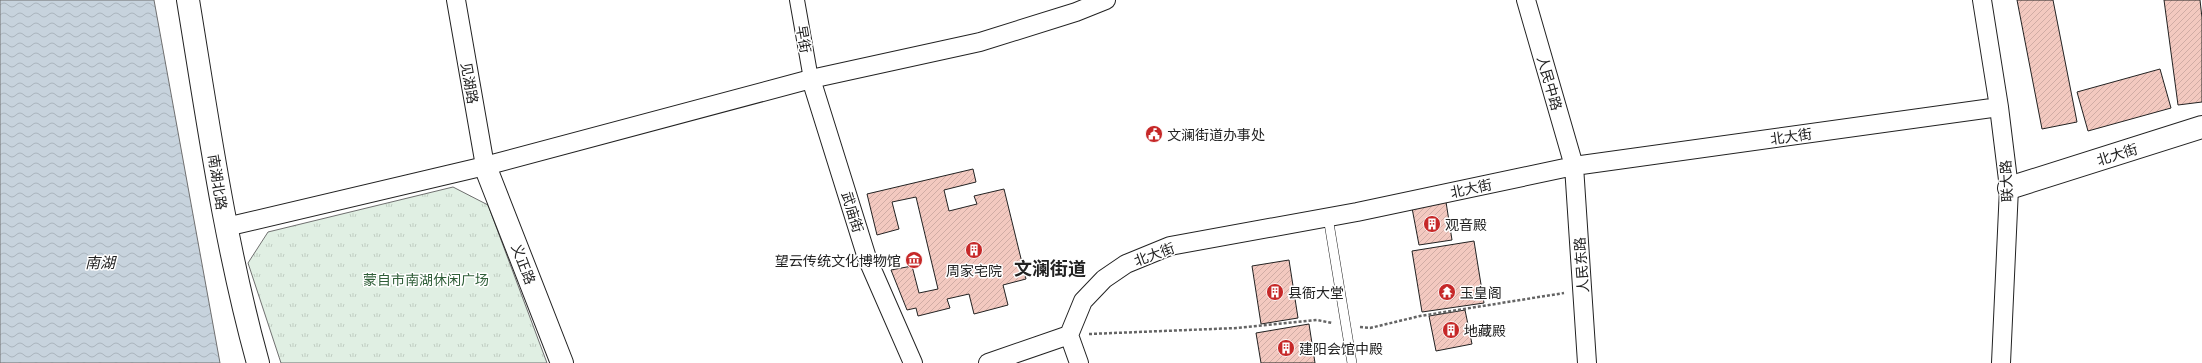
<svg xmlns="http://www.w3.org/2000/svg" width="2202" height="363" viewBox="0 0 2202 363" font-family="Inter,'Noto Sans SC',sans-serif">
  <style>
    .park { fill: url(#park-tufts); stroke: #6f6f6f }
    .water { fill: url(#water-waves); stroke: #6f6f6f }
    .building { fill: url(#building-hatch); stroke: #222 }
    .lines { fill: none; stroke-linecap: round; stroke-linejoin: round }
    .service-casing { stroke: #222; stroke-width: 10 }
    .pedestrian-casing { stroke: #222; stroke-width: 16 }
    .minor-casing { stroke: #222; stroke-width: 20 }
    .tertiary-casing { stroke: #222; stroke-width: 24 }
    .secondary-casing { stroke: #222; stroke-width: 24 }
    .path { stroke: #646464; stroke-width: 2.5; stroke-dasharray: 3 2; stroke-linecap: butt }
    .service { stroke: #fff; stroke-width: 9 }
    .pedestrian { stroke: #fff; stroke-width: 14 }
    .minor { stroke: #fff; stroke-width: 18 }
    .tertiary { stroke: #fff; stroke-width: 22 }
    .secondary { stroke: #fff; stroke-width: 22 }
    .labels { text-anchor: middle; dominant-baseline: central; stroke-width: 3; stroke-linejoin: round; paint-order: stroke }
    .street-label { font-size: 14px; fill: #222; stroke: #fff }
    .poi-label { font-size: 14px; fill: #222; stroke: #fff; text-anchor: start }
    .park-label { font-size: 14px; fill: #2f5e38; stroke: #fff }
    .water-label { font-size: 15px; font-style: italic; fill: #222; stroke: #fff }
    .district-label { font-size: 18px; font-weight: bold; fill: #222; stroke: #fff }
  </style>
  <defs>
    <pattern id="park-tufts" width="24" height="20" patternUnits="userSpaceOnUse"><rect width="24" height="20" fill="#e0efe3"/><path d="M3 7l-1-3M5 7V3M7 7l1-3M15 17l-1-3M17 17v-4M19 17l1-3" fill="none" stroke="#c0cdc2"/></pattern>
    <pattern id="water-waves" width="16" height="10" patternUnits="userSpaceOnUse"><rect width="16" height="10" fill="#c7d3dd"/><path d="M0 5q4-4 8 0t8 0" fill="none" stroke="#abb5bd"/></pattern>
    <pattern id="building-hatch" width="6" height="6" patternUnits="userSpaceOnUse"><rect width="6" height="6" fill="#f3c9c0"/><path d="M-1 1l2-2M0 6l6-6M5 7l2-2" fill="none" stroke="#d0aca5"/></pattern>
  </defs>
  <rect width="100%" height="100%" fill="#fff"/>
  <path class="park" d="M453,187L488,205L547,363H281L248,263L268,232Z"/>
  <path class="water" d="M0,0H154L220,363H0Z"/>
  <path class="building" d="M2017,0H2053L2077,122L2042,129Z
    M2164,0H2200L2202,18V102L2178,105Z
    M2160,69L2171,108L2088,131L2077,92Z
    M973,169L976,182L944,190L949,211L977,204L974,196L1004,189L1026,279L1003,285L1008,305L974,314L969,294L947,299L950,308L918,316L916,308L907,310L891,270L912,266L919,293L938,289L916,197L892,202L899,229L877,235L867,194Z
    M1446,202L1452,240L1419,245L1412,208Z
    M1474,241L1484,303L1422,312L1412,251Z
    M1289,260L1298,318L1261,324L1252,266Z
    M1465,310L1472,344L1436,351L1429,316Z
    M1309,324L1315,363H1261L1256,333Z"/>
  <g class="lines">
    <g class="service-casing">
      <path id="service" d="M1328,217L1352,363"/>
    </g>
    <g class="pedestrian-casing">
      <path id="pedestrian" d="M797,0L811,79"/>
    </g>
    <g class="minor-casing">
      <path id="minor" d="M456,0L485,166
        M1526,0L1574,166L1587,363
        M1982,0L1999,107L2009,188L2001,363
        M811,79L867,258L913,363
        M226,227L485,166L811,79L980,42L1076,12L1106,0
        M1069,335L1079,363
        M988,363L1069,335L1083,301L1104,279L1126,264L1170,246L1357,212L1574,166L1999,107"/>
    </g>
    <g class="tertiary-casing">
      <path id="tertiary" d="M485,166L562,363
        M2009,188L2202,127"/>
    </g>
    <g class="secondary-casing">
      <path id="secondary" d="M188,0C208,122 225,244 258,363"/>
    </g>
    <path class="path" d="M1360,327L1370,328L1420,316L1564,293
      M1089,334L1237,328L1317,320L1332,323"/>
    <use href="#service" class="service"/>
    <use href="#pedestrian" class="pedestrian"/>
    <use href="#minor" class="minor"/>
    <use href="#tertiary" class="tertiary"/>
    <use href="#secondary" class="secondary"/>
  </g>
  <defs>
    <g id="civic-disc" transform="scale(0.9)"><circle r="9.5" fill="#c62828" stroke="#fff"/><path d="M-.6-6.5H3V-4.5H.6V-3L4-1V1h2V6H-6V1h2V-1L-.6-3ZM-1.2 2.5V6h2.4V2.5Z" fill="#fff"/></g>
    <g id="building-disc" transform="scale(0.9)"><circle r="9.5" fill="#c62828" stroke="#fff"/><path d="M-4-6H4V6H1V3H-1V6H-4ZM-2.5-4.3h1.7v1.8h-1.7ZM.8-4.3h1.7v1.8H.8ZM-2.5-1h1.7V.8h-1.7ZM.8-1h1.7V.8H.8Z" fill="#fff"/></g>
    <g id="museum-disc" transform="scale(0.9)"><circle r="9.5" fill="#c62828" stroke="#fff"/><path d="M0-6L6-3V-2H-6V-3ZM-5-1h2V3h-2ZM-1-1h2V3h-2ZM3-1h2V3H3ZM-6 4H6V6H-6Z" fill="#fff"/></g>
    <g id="temple-disc" transform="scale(0.9)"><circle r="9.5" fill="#c62828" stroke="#fff"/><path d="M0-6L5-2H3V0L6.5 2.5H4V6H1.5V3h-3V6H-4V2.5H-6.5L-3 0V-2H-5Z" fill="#fff"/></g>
  </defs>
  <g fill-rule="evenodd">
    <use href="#civic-disc" x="1154" y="134"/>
    <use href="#building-disc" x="1432" y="224"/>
    <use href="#building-disc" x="974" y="250"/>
    <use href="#museum-disc" x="914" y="260"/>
    <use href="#building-disc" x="1275" y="292"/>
    <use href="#temple-disc" x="1447" y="292"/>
    <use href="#building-disc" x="1451" y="330"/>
    <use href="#building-disc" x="1286" y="348"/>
  </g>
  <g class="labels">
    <g class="street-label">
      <text transform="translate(804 39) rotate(80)">早街</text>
      <text transform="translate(470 83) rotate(80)">见湖路</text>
      <text transform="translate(1550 83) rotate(74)">人民中路</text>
      <text transform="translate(1791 136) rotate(-8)">北大街</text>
      <text transform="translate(2117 154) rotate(-17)">北大街</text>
      <text transform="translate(2006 181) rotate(-93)">联大路</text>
      <text transform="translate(218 182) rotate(81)">南湖北路</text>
      <text transform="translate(1471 188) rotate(-12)">北大街</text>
      <text transform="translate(853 212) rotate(73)">武庙街</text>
      <text transform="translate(1154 254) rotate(-20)">北大街</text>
      <text transform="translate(524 264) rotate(69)">义正路</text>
      <text transform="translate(1581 265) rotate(-94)">人民东路</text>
    </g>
    <g class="poi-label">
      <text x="1167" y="134">文澜街道办事处</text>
      <text x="1445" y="224">观音殿</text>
      <text x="901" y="260" text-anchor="end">望云传统文化博物馆</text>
      <text x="974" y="270" text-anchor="middle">周家宅院</text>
      <text x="1288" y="292">县衙大堂</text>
      <text x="1460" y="292">玉皇阁</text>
      <text x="1464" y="330">地藏殿</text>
      <text x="1299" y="348">建阳会馆中殿</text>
    </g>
    <g class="park-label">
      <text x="426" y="279">蒙自市南湖休闲广场</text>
    </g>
    <g class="water-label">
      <text x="100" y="262">南湖</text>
    </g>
    <g class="district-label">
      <text x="1050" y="268">文澜街道</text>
    </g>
  </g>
</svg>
